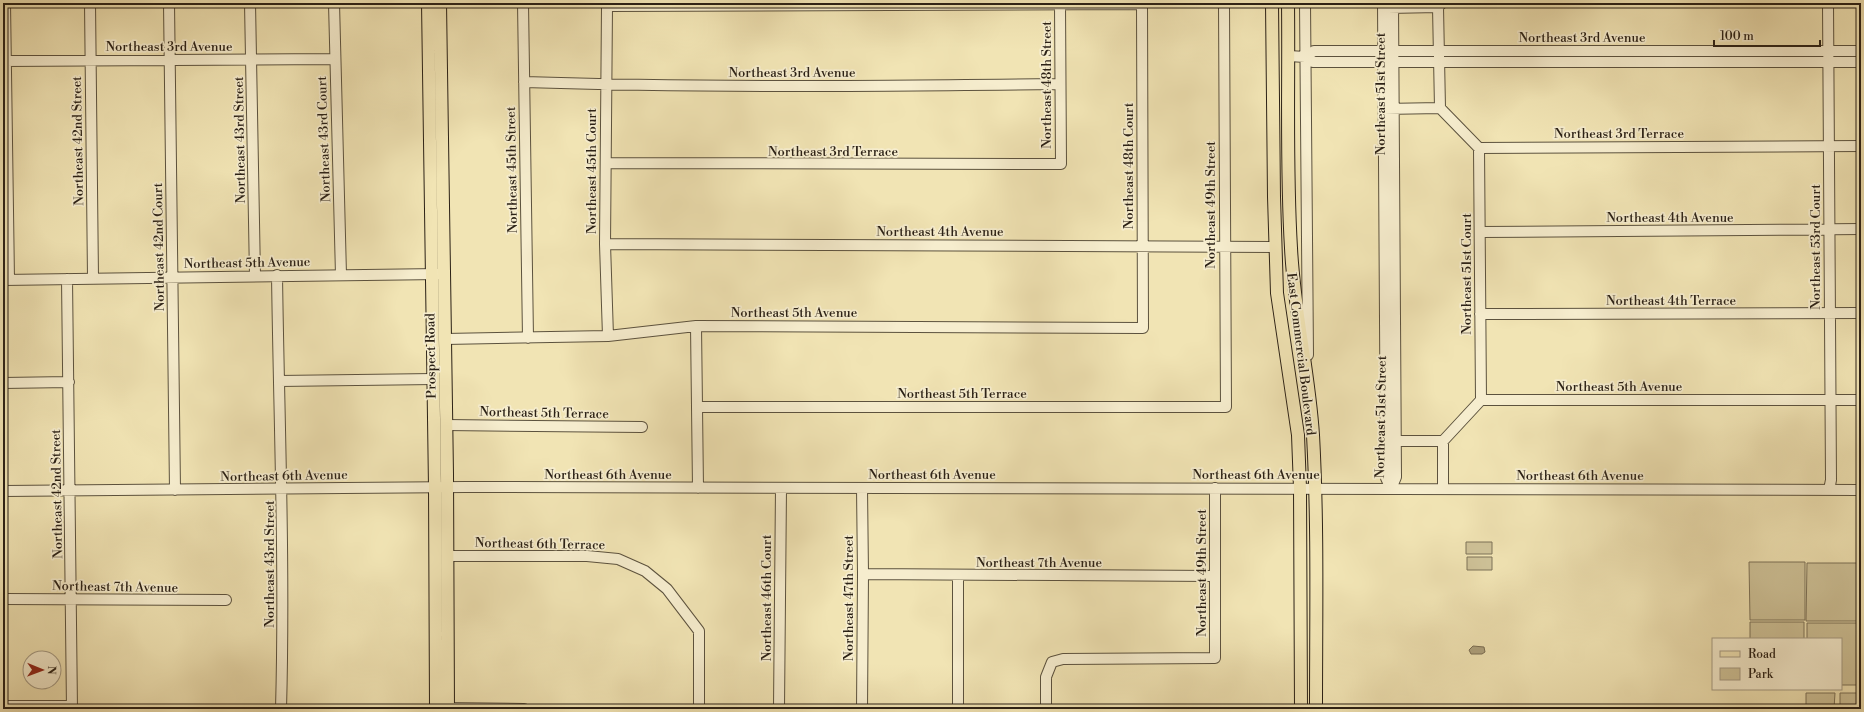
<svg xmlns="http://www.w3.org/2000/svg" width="1864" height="712" viewBox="0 0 1864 712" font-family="'Libre Bodoni',serif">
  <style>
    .green { fill: #cfc399; stroke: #7d7258 }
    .water { fill: #aea27e; stroke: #7a6e54 }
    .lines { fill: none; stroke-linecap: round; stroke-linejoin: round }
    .minor-casing { stroke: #5c523e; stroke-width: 12 }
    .major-casing { stroke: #2b2116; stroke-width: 14 }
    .minor { stroke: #f6edce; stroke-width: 10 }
    .major { stroke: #f1e4b4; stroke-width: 12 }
    .labels { text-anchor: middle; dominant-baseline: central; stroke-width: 3.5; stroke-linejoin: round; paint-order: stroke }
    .street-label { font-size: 13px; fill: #2b2116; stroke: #f6edce }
  </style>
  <rect width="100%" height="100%" fill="#f1e4b4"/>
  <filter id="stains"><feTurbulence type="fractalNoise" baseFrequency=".005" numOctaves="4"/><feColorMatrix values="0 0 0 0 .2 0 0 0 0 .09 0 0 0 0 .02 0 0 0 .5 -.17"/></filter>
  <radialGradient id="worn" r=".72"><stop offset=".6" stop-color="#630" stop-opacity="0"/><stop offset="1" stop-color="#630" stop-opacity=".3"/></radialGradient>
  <path class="green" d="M1466,542H1492V554H1466Z
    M1467,557H1492V570H1467Z
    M1749,562H1805V620H1750Z
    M1807,563H1859L1858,621H1806Z
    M1750,622H1804V639H1750Z
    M1807,623H1859L1860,685H1841V639H1807Z
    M1806,693H1835L1834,709H1806Z
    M1840,693H1861V709H1840Z"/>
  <path class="water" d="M1473,646L1484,647L1485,652L1482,654H1471L1469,650Z"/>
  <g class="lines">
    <g class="minor-casing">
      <path id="minor" d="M5,3L9,280
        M90,3L93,278
        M169,3L175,490
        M250,3L255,276
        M334,3L341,275
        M523,3L528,338
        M1305,3L1308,355
        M1383,3L1386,478L1391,489
        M1828,3L1831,480L1829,490
        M1438,7L1440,108
        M1388,8L1438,7L1442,3
        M1289,56L1305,57L1313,62H1861
        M1305,57L1314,51H1861
        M3,61L335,59
        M524,82C703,88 881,86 1060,84
        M1384,109L1440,108L1479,148L1861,146
        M1479,148L1481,400
        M606,163L1061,164L1060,5
        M1480,232L1861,229
        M605,244L1275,247
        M277,275C279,420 285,564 281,709
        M67,279L72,709
        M3,280L439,274
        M1480,314L1861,313
        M696,326L698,488
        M608,336L605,244L607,6L1142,4
        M445,339L608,336L696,326L1143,328L1142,3
        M279,381L434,379
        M3,383L69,382
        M698,407H1226L1224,3
        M446,425L642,427
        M1386,441H1443L1481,400H1861
        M1443,441V489
        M862,488L863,574L862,709
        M1391,489L1396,477L1393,3
        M3,491L465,487L1861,490
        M447,556H587L618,559L645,571L667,589L699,631V709
        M863,574L1214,576
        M3,599L226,600
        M3,706H72
        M442,708L524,709
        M779,709L781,488
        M958,709V576
        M1046,709V677L1052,662L1063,659L1215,658V488"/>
    </g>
    <g class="major-casing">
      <path id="major" d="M428,3L435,487L436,709
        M440,3L447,474L448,709
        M1272,3L1274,197L1277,293L1298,435L1300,488L1301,709
        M1288,3C1289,85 1286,167 1291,248C1294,311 1309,372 1313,435C1318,526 1316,618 1316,709"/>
    </g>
    <use href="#minor" class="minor"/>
    <use href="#major" class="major"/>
  </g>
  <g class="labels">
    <g class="street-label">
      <text x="1582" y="38">Northeast 3rd Avenue</text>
      <text x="169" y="47">Northeast 3rd Avenue</text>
      <text x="792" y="73">Northeast 3rd Avenue</text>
      <text transform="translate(1047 85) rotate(-90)">Northeast 48th Street</text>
      <text transform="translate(1381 94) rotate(-90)">Northeast 51st Street</text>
      <text x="1619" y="134">Northeast 3rd Terrace</text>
      <text transform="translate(324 139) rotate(-92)">Northeast 43rd Court</text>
      <text transform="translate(240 140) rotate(-91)">Northeast 43rd Street</text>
      <text transform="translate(78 141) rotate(-91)">Northeast 42nd Street</text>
      <text x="833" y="152">Northeast 3rd Terrace</text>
      <text transform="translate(1129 166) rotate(-90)">Northeast 48th Court</text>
      <text transform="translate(512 170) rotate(-91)">Northeast 45th Street</text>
      <text transform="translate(592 171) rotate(-90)">Northeast 45th Court</text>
      <text transform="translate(1211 205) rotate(-90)">Northeast 49th Street</text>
      <text x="1670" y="218">Northeast 4th Avenue</text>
      <text x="940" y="232">Northeast 4th Avenue</text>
      <text transform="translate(159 247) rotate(-91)">Northeast 42nd Court</text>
      <text transform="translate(1816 247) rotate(-90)">Northeast 53rd Court</text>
      <text transform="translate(247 263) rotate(-1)">Northeast 5th Avenue</text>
      <text transform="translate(1467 274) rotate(-90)">Northeast 51st Court</text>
      <text x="1671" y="301">Northeast 4th Terrace</text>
      <text x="794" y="313">Northeast 5th Avenue</text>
      <text transform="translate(1301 354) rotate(83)">East Commercial Boulevard</text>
      <text transform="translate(431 356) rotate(-91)">Prospect Road</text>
      <text x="1619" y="387">Northeast 5th Avenue</text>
      <text x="962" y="394">Northeast 5th Terrace</text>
      <text transform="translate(544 413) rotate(1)">Northeast 5th Terrace</text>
      <text transform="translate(1381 417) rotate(-89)">Northeast 51st Street</text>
      <text x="608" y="475">Northeast 6th Avenue</text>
      <text x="932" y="475">Northeast 6th Avenue</text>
      <text x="1256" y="475">Northeast 6th Avenue</text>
      <text transform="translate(284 476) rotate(-1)">Northeast 6th Avenue</text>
      <text x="1580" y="476">Northeast 6th Avenue</text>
      <text transform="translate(57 494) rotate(-91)">Northeast 42nd Street</text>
      <text transform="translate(540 544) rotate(1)">Northeast 6th Terrace</text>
      <text x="1039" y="563">Northeast 7th Avenue</text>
      <text transform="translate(270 564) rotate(-90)">Northeast 43rd Street</text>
      <text transform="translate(1202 573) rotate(-90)">Northeast 49th Street</text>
      <text transform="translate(115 587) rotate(1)">Northeast 7th Avenue</text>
      <text transform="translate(767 598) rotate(-90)">Northeast 46th Court</text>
      <text transform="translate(849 598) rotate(-90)">Northeast 47th Street</text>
    </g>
  </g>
  <rect width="1864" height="712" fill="none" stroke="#f1e4b4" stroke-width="16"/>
  <rect x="4" y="4" width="1856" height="704" fill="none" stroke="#2b2116" stroke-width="2"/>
  <rect x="8" y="8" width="1848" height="696" fill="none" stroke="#2b2116"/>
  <rect x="1712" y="638" width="130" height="52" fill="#f6edce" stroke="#a59b84"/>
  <rect x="1720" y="651" width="20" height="6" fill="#f1e4b4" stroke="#a59b84"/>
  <text x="1748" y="658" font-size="12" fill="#2b2116">Road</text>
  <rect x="1720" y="668" width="20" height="12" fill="#cfc399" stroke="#a59b84"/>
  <text x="1748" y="678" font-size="12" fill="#2b2116">Park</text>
  <g transform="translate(42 670) rotate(91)"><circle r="19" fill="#f6edce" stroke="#a59b84"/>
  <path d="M0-3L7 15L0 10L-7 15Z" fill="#8f2418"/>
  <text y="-6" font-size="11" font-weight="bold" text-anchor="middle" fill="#2b2116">N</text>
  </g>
  <path d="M1714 40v6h106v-6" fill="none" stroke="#2b2116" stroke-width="2"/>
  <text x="1720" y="40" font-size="12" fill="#2b2116" stroke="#f6edce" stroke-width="3" paint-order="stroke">100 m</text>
  <rect width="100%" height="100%" filter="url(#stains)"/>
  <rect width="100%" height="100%" fill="url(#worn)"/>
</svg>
